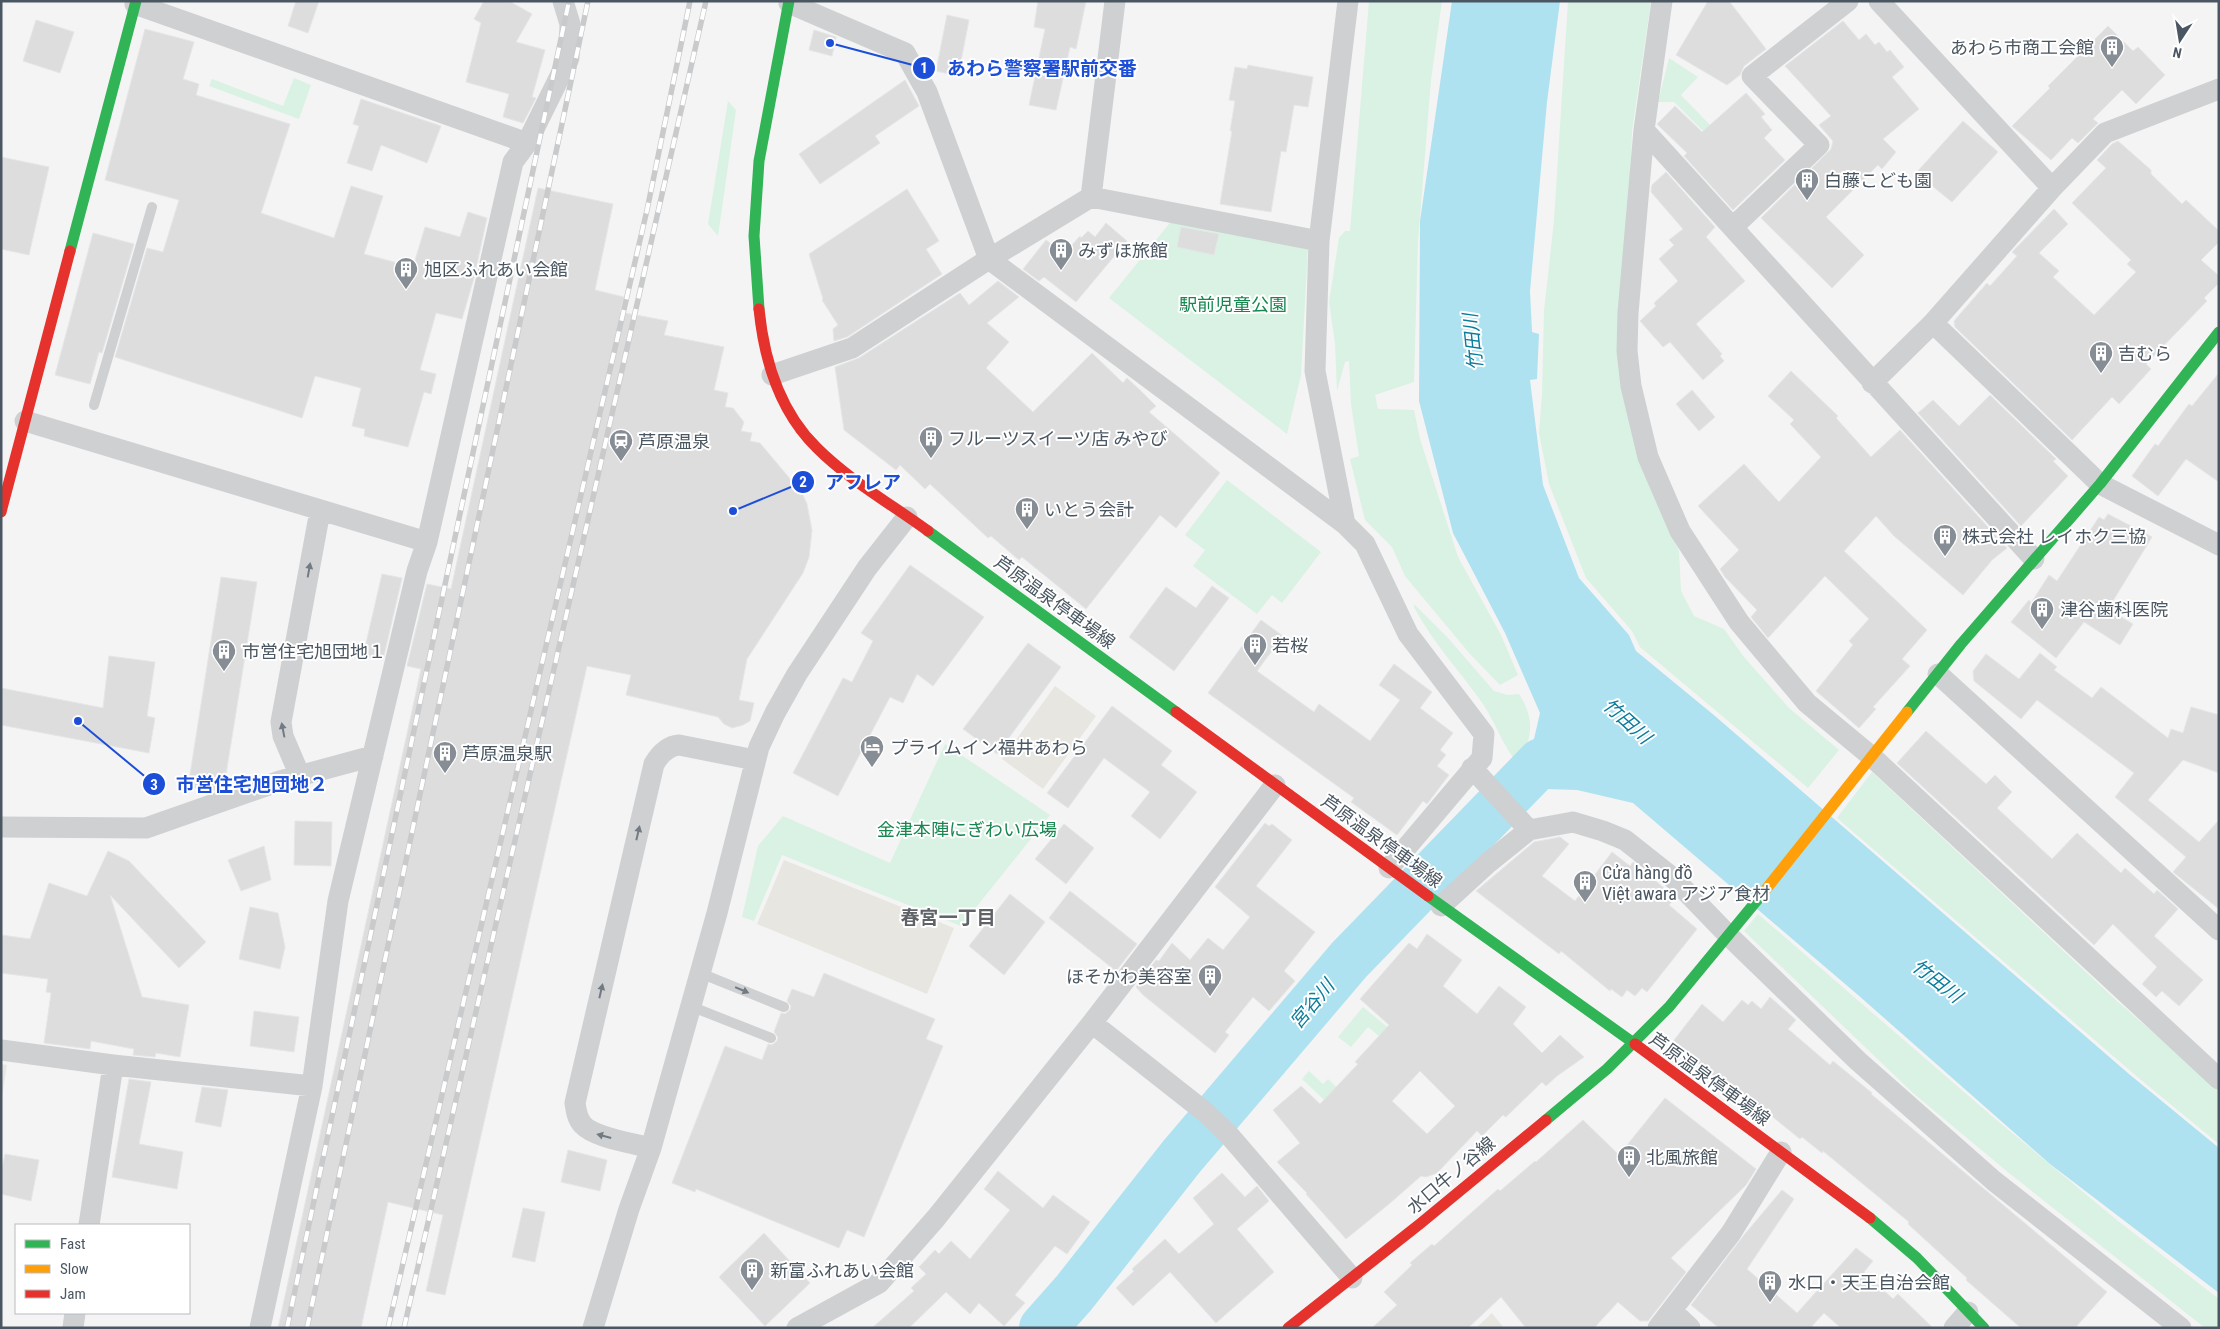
<svg xmlns="http://www.w3.org/2000/svg" width="2220" height="1329" viewBox="0 0 2220 1329" font-family="'Roboto Condensed','Noto Sans JP',sans-serif">
  <style>
    .green { fill: #d9f2e3 }
    .sand { fill: #e7e6e1 }
    .water { fill: #aee2f0 }
    .lines { fill: none; stroke-linecap: round; stroke-linejoin: round }
    .river { stroke: #aee2f0; stroke-width: 48 }
    .building { fill: #ddddde; stroke: #e5e6e7; fill-rule: evenodd }
    .lane { stroke: #ced0d2; stroke-width: 10 }
    .street { stroke: #ced0d2; stroke-width: 21 }
    .fast { stroke: #30b455; stroke-width: 11 }
    .slow { stroke: #ff9f0a; stroke-width: 11 }
    .jam { stroke: #e5322d; stroke-width: 11 }
    .rail-casing { stroke: #c9cacc; stroke-width: 5.5 }
    .rail { stroke: #fff; stroke-width: 4; stroke-dasharray: 11; stroke-linecap: butt }
    .oneway { fill: #727b83 }
    .labels { text-anchor: middle; dominant-baseline: central; stroke-width: 4; stroke-linejoin: round; paint-order: stroke }
    .poi-label { font-size: 18px; fill: #4a5661; stroke: #fff; text-anchor: start }
    .park-label { font-size: 18px; fill: #17864f; stroke: #fff }
    .street-label { font-size: 18px; fill: #4a5661; stroke: #fff }
    .water-label { font-size: 19px; font-style: italic; fill: #0c7c9b; stroke: #fff }
    .neighbourhood-label { font-size: 19px; font-weight: bold; fill: #5f6368; stroke: #fff }
    .leader { fill: none; stroke: #1d4ed8; stroke-width: 2 }
    .callout-dot { fill: #1d4ed8; stroke: #fff; stroke-width: 2 }
    .mark-label { font-size: 15px; text-anchor: middle; font-weight: bold; fill: #fff }
    .callout-label { font-size: 19px; text-anchor: middle; font-weight: bold; fill: #1d4ed8; stroke: #fff; stroke-width: 4; stroke-linejoin: round; paint-order: stroke }
  </style>
  <rect width="100%" height="100%" fill="#f4f4f4"/>
  <path class="green" d="M1369,1H1442L1431,80L1418,241L1414,382L1375,395L1378,409L1414,410L1420,439L1458,557L1501,635L1518,675L1500,685L1470,654L1405,576L1392,547L1365,520L1350,459L1359,456L1351,404L1349,361L1345,362L1337,391L1335,343L1329,302L1339,238L1345,231H1350Z
    M1568,1H1651L1632,131L1627,254L1634,439L1679,551L1681,591L1694,616L1724,629L1744,657L1789,708L1839,750L1808,788L1640,647L1632,631L1586,578L1549,484L1539,433L1542,394L1544,311L1554,221Z
    M1669,58L1698,77L1681,95L1711,126L1704,132L1674,102H1658Z
    M294,78L311,85L299,119L209,86L212,79L283,106Z
    M728,101L736,110L718,236L708,224Z
    M1173,219L1308,247L1301,375L1287,434L1109,298Z
    M1227,480L1321,552L1282,603L1272,595L1257,614L1193,566L1205,550L1185,535Z
    M1414,604L1448,638L1494,691L1508,695L1519,694C1535,719 1533,738 1518,764C1503,746 1496,724 1483,704C1460,671 1432,642 1414,607Z
    M945,744L1050,815L961,926L782,855L754,921L742,917L758,846L783,816L890,863Z
    M1872,772L2118,1002L2219,1089V1144L2141,1080L1837,818Z
    M1758,914L1993,1117L2118,1221L2219,1299V1328H2205L2009,1173L1913,1093L1744,931Z
    M1363,1007L1431,1063L1423,1072L1368,1027L1351,1047L1338,1037Z
    M1309,1071L1323,1084L1328,1079L1350,1100L1338,1113L1302,1079Z"/>
  <path class="sand" d="M1055,686L1096,716L1043,789L1002,759Z
    M784,860L954,928L927,994L757,924Z
    M1,1064L7,1065L1,1103Z
    M1492,1313L1504,1328H1476Z"/>
  <path class="water" d="M1452,1H1560L1547,102L1530,291L1532,332L1539,334L1537,379L1530,380L1543,485L1579,578L1629,635L1636,651L1715,716L2129,1074L2219,1148V1293L2050,1164L1858,995L1633,803L1577,790L1546,789L1518,801L1505,787L1526,765L1534,739L1540,713L1505,633L1453,533L1419,401L1420,221Z"/>
  <g class="lines">
    <path class="river" d="M1043,1328L1074,1293L1182,1156L1349,960L1541,762"/>
  </g>
  <path class="building" d="M296,1H319L308,33L288,26Z
    M484,1H509L532,14L516,42L545,50L532,97L536,98L523,123L503,117L509,94L466,82L481,23L474,19Z
    M1038,1H1086L1076,49L1070,47L1056,110L1029,105L1045,29L1034,27Z
    M1708,1H1729L1766,49L1744,66L1740,75L1727,85L1676,55Z
    M947,15L969,20L958,76L936,71Z
    M36,20L74,32L60,73L23,61Z
    M1843,21L1859,40L1866,34L1875,45L1879,42L1887,52L1890,50L1904,67L1892,77L1919,109L1883,139L1896,152L1882,169L1878,165L1826,217L1864,255L1832,288L1761,218L1831,149L1833,141L1819,125L1831,116L1785,66Z
    M2108,26L2133,51L2138,47L2165,75L2136,104L2122,90L2093,119L2098,123L2078,143L2072,138L2051,160L2012,126L2050,88L2048,86Z
    M145,29L194,42L183,79L199,84L196,95L290,124L261,213L334,238L351,186L383,196L364,254L413,267L425,227L460,237L468,212L487,218L474,278L462,319L436,313L420,370L436,374L431,394L424,392L408,447L364,436L365,429L352,426L361,388L315,376L302,418L115,357L147,248L163,252L179,200L105,180Z
    M814,30L836,37L832,56L809,50Z
    M1248,65L1313,77L1308,107L1294,105L1286,152L1281,151L1271,212L1220,204L1232,131H1230L1235,101L1229,100L1235,67L1247,69Z
    M905,80L919,106L875,136L880,143L820,184L799,154Z
    M1746,93L1765,114L1761,117L1772,130L1764,138L1785,160L1733,210L1684,156L1687,153L1657,124L1675,106L1702,132Z
    M361,99L441,126L427,163L381,145L372,171L347,163L359,126L353,124Z
    M1963,121L1998,152L1952,202L1916,173Z
    M2118,141L2151,170V174L2182,204L2186,200L2219,231V242L2201,260L2219,276V283L2204,298L2207,301L2146,364L2151,369L2119,404L2112,397L2072,440L1955,327L1954,321L1987,283L1990,286L2017,256L2012,252L2054,209L2068,224L2039,253L2059,271L2053,277L2094,315L2136,272L2127,264L2131,260L2072,203L2106,168L2097,160L2112,144Z
    M1,157L49,167L29,255L1,249Z
    M1666,172L1715,227L1706,237L1745,281L1696,324L1722,354L1720,356L1724,361L1703,380L1670,342L1663,347L1640,321L1656,306L1654,303L1678,281L1659,259L1674,245L1669,240L1683,229L1651,192L1652,185Z
    M538,188L613,204L595,290L624,297L620,312L668,321L664,335L724,347L714,390L728,393L725,407L733,408L744,422L741,431L752,433L750,441L760,443L802,493L807,504L812,530L809,557L803,573L747,659L739,700L754,703L750,721L743,725L732,728L724,724L718,717L626,695L631,675L587,666L445,1295L426,1291L443,1215L388,1202L361,1328H278L421,669L407,666L427,584L451,589Z
    M907,189L939,241L926,249L942,274L847,337L834,341L833,329L838,325L822,300L823,299L809,254Z
    M1106,223L1127,241L1076,302L1044,277L1039,281L1023,269L1046,240L1064,254L1080,236L1081,238L1088,231L1095,237Z
    M1181,227L1219,234L1214,255L1177,247Z
    M93,233L134,244L102,353L99,352L90,384L55,375Z
    M998,281L1019,297L987,323L1009,342L986,368L1033,412L1092,353L1123,383L1127,378L1141,391L1156,406L1149,412L1220,473L1176,528L1160,515L1086,609L1022,557L1019,560L991,536L988,538L930,484L925,489L900,465L896,470L844,430L835,367L859,358L960,293L969,305Z
    M1791,371L1838,416L1836,418L1871,457L1900,430L2007,548L1992,560L1963,595L1894,536L1876,516L1844,551L1927,630L1902,659L1910,666L1873,707L1876,709L1859,728L1816,691L1853,645L1849,641L1869,619L1825,576L1768,638L1751,617L1757,610L1725,577L1720,569L1739,550L1698,506L1744,464L1779,502L1821,457L1790,424L1794,420L1768,396Z
    M2219,373V482L2186,459L2158,496L2132,476L2155,444L2158,446L2189,404L2192,406Z
    M1692,390L1715,417L1699,431L1676,404Z
    M1990,395L2056,459L2053,461L2068,476L2021,526L1918,413L1933,400L1959,426Z
    M2108,514L2152,537L2108,609L2133,624L2120,645L2084,622L2056,658L2011,622L2029,600L2031,603L2049,575L2057,581L2099,517L2104,520Z
    M910,565L984,617L933,686L917,674L903,703L890,697L838,796L793,773L843,678L852,682L873,641L861,633Z
    M382,574L402,578L383,660L363,656Z
    M221,577L257,582L224,787L212,791L188,787Z
    M1212,586L1229,598L1174,671L1129,637L1166,587L1196,608Z
    M1261,620L1283,636L1257,671L1314,712L1319,704L1370,741L1400,700L1379,685L1394,664L1432,692L1420,708L1453,733L1440,750L1446,755L1437,766L1449,775L1427,804L1423,801L1397,835L1351,802L1354,798L1208,693Z
    M1028,643L1061,667L997,754L963,729Z
    M2040,653L2057,667L2054,670L2092,698L2101,687L2168,738L2171,729L2183,733L2191,707L2219,715V773L2183,760L2148,800L2199,842L2219,820V909L2173,872L2186,857L2115,797L2134,773L2037,700L2021,719L1974,681L1973,671L1986,654L2019,679Z
    M109,656L155,662L147,716L155,718L149,753L1,725V688L103,708Z
    M1112,706L1172,751L1161,765L1197,792L1160,839L1131,816L1150,792L1104,758L1068,808L1047,793Z
    M1926,731L1986,784L1995,775L2012,792L1997,808L2052,859L2077,833L2121,873L2125,868L2154,894L2157,890L2178,909L2154,936L2203,980L2179,1006L2162,991L2156,997L2142,984L2157,967L2113,924L2094,945L1897,763Z
    M295,821L332,822L331,866L294,865Z
    M1265,823L1269,826L1272,824L1292,840L1256,886L1315,932L1284,971L1295,981L1269,1011L1253,997L1225,1032L1229,1035L1215,1053L1143,995L1136,987L1156,960L1159,961L1172,943L1190,960L1208,938L1223,950L1250,917L1215,887Z
    M1064,824L1094,848L1066,884L1035,859Z
    M1560,837L1569,844L1542,876L1575,901L1612,852L1630,866L1633,862L1656,881L1675,898L1669,905L1697,929L1647,992L1642,988L1635,996L1627,990L1622,997L1611,989L1610,991L1561,951L1559,954L1476,891L1534,842Z
    M264,846L271,880L241,891L228,860Z
    M108,851L129,861L206,942L179,968L110,895L142,997L189,1005L180,1057L156,1053L155,1057L133,1055L134,1049L91,1041L90,1049L44,1043L51,993L46,992L48,979L1,973V935L30,939L49,883L87,896Z
    M1070,891L1137,944L1116,971L1049,918Z
    M1010,894L1045,922L1004,975L969,946Z
    M250,907L278,913L285,947L280,969L239,959Z
    M1427,934L1462,960L1443,986L1477,1014L1499,986L1526,1007L1513,1024L1542,1053L1560,1035L1584,1057L1557,1076L1546,1086L1542,1082L1506,1117L1503,1115L1482,1136L1477,1131L1437,1173L1426,1177L1421,1176L1389,1204L1346,1239L1306,1194L1307,1193L1277,1162L1300,1143L1273,1110L1301,1086L1320,1104L1358,1064L1355,1062L1389,1025L1360,999L1409,943L1417,949ZM1420,1071L1455,1106L1427,1134L1392,1101Z
    M824,973L935,1019L926,1039L943,1046L864,1237L847,1230L839,1248L696,1189L695,1192L672,1183L725,1046L762,1060L768,1044L772,1045L777,1041L778,1037L774,1032L781,1013L785,1014L790,1010L791,1006L787,1001L792,989L814,997Z
    M1770,997L1796,1020L1788,1029L1830,1065L1833,1061L1872,1093L1871,1094L2107,1292L2075,1328H2021L1966,1280L1967,1278L1908,1224L1909,1222L1823,1151L1822,1153L1802,1137L1800,1139L1753,1101L1752,1103L1726,1081L1724,1084L1689,1056L1688,1057L1671,1044L1702,1004L1723,1022L1742,1000L1748,1005L1752,1001L1761,1009Z
    M254,1011L299,1017L294,1052L250,1046Z
    M129,1079L151,1082L139,1144L183,1152L177,1189L112,1177Z
    M202,1087L228,1090L221,1127L195,1122Z
    M1665,1098L1756,1169L1746,1185L1671,1258L1686,1272L1648,1321H1640L1618,1302L1594,1328H1526L1501,1297L1468,1328H1372L1397,1305L1384,1292L1412,1265L1410,1263L1432,1244L1434,1246L1498,1189L1500,1191L1535,1161L1536,1162L1583,1120L1619,1155Z
    M568,1150L607,1160L600,1191L561,1182Z
    M5,1154L39,1160L31,1201L1,1194V1172Z
    M998,1171L1043,1208L1053,1195L1090,1222L1067,1254L1055,1246L1015,1295L1025,1303L1004,1326L979,1303L970,1314L946,1292L909,1328H872L914,1291L911,1288L926,1274L919,1267L935,1250L939,1254L951,1241L970,1259L1010,1210L984,1189Z
    M1222,1173L1245,1197L1257,1186L1269,1201L1237,1229L1274,1272L1216,1323L1170,1272L1133,1306L1116,1288L1134,1271L1132,1269L1165,1239L1179,1254L1214,1224L1193,1198Z
    M1782,1190L1794,1199L1747,1269L1797,1313L1856,1248L1873,1261L1864,1272L1893,1299L1898,1294L1933,1328H1841L1824,1313L1812,1326L1813,1328H1719L1691,1305L1744,1235Z
    M523,1208L545,1212L535,1262L512,1257Z
    M764,1233L810,1283L765,1326L719,1277Z"/>
  <g class="lines">
    <path class="lane" d="M94,405L152,207
      M700,973L784,1007
      M690,1006L771,1038"/>
    <path class="street" d="M1879,1L2052,188L2105,133L2219,89
      M789,3L905,53L927,92L989,259L1091,197L1115,1
      M135,4L527,143
      M1644,130L1662,1
      M2052,188L1933,323L2100,484L2219,545
      M1091,197L1319,241
      M1733,227L1819,145L1752,76L1848,1
      M772,375L852,348L989,259L1345,524L1365,544L1408,634L1484,734L1482,758L1389,868
      M1872,383L1933,323
      M25,421L427,542
      M1345,524L1315,371L1319,241L1348,1
      M2034,559L1644,130L1628,313L1627,351L1631,386L1648,457L1680,531L1739,622L1807,703L1871,756L2219,1079
      M1938,674L2219,930
      M1472,768L1529,830
      M300,776L283,736L281,722L320,511
      M1,827L146,828L280,781L373,756
      M1441,906L1488,863L1529,830L1573,822L1603,831L1625,840L1673,878L1729,936L1858,1061L1994,1181L2181,1328
      M1092,1023L1205,1112L1229,1135L1352,1278
      M1,1050L113,1065L312,1086
      M651,1148C633,1143 595,1138 583,1125C577,1119 576,1110 575,1103L654,764C660,754 667,746 679,745L755,760
      M89,1225L113,1065
      M1672,1311L1690,1328
      M73,1328L75,1313
      M260,1328L312,1086L338,901L417,571L427,542L513,162L527,143L569,58L570,24L563,1
      M593,1328L629,1209L651,1148L717,913L759,747L775,713L797,674L867,568L907,517
      M797,1328L879,1283L936,1218L1092,1023L1275,785
      M1658,1328L1731,1233L1781,1152
      M1954,1328L1968,1312"/>
    <path class="fast" d="M70,251L136,1
      M759,309L754,236L759,161L789,1
      M928,531L1176,712
      M1907,712L1961,644L2100,484L2219,332
      M1428,896L1635,1044
      M1546,1120L1607,1069L1669,1007L1763,893
      M1870,1218L1917,1258L1984,1328"/>
    <path class="slow" d="M1763,893L1907,712"/>
    <path class="jam" d="M759,309C764,359 780,412 817,448C849,480 891,504 928,531
      M1,512L70,251
      M1176,712L1428,896
      M1635,1044L1870,1218
      M1288,1328L1421,1223L1546,1120"/>
    <g class="rail-casing">
      <path id="rail" d="M287,1328L569,1
        M307,1328L588,1
        M388,1328L647,210L690,1
        M404,1328L706,1"/>
    </g>
    <use href="#rail" class="rail"/>
  </g>
  <defs><path id="oneway-solid" d="M-6-.8H1V-3.2L6.5 0L1 3.2V.8H-6Z" transform="scale(1.25)"/></defs>
  <g class="oneway">
    <use href="#oneway-solid" transform="translate(309 570) rotate(-80)"/>
    <use href="#oneway-solid" transform="translate(283 730) rotate(-101)"/>
    <use href="#oneway-solid" transform="translate(638 833) rotate(-77)"/>
    <use href="#oneway-solid" transform="translate(742 990) rotate(23)"/>
    <use href="#oneway-solid" transform="translate(601 991) rotate(-77)"/>
    <use href="#oneway-solid" transform="translate(604 1136) rotate(-165)"/>
  </g>
  <defs>
    <g id="building-pin" transform="scale(1.25)"><path d="M0 17L-7.5 6A9.5 9.5 0 1 1 7.5 6Z" fill="#868d94" stroke="#fff"/><path d="M-4-6H4V6H1V3H-1V6H-4ZM-2.5-4.3h1.7v1.8h-1.7ZM.8-4.3h1.7v1.8H.8ZM-2.5-1h1.7V.8h-1.7ZM.8-1h1.7V.8H.8Z" fill="#fff"/></g>
    <g id="station-pin" transform="scale(1.25)"><path d="M0 17L-7.5 6A9.5 9.5 0 1 1 7.5 6Z" fill="#868d94" stroke="#fff"/><path d="M-3-6H3Q5-6 5-4V2Q5 4 3 4L4.5 6H3L1.5 4h-3L-3 6H-4.5L-3 4Q-5 4-5 2V-4Q-5-6-3-6ZM-3.5-4v3h7v-3ZM-3.5 1v1.5H-2V1ZM2 1v1.5H3.5V1Z" fill="#fff"/></g>
    <g id="hotel-pin" transform="scale(1.25)"><path d="M0 17L-7.5 6A9.5 9.5 0 1 1 7.5 6Z" fill="#868d94" stroke="#fff"/><path d="M-6-4.5h1.5V1H6V5H4.5V3h-9V5H-6ZM-4 0a1.8 1.8 0 1 1 3.6 0ZM.5 0V-2.5h3Q6-2.5 6 0Z" fill="#fff"/></g>
  </defs>
  <g fill-rule="evenodd">
    <use href="#building-pin" x="2112" y="47"/>
    <use href="#building-pin" x="1807" y="180"/>
    <use href="#building-pin" x="1061" y="250"/>
    <use href="#building-pin" x="406" y="269"/>
    <use href="#building-pin" x="2101" y="353"/>
    <use href="#building-pin" x="931" y="438"/>
    <use href="#station-pin" x="621" y="441"/>
    <use href="#building-pin" x="1027" y="509"/>
    <use href="#building-pin" x="1945" y="536"/>
    <use href="#building-pin" x="2042" y="609"/>
    <use href="#building-pin" x="1255" y="645"/>
    <use href="#building-pin" x="224" y="651"/>
    <use href="#hotel-pin" x="872" y="747"/>
    <use href="#building-pin" x="445" y="753"/>
    <use href="#building-pin" x="1585" y="882"/>
    <use href="#building-pin" x="1210" y="976"/>
    <use href="#building-pin" x="1629" y="1157"/>
    <use href="#building-pin" x="752" y="1270"/>
    <use href="#building-pin" x="1770" y="1282"/>
  </g>
  <g class="labels">
    <g class="poi-label">
      <text x="2094" y="47" text-anchor="end">あわら市商工会館</text>
      <text x="1824" y="180">白藤こども園</text>
      <text x="1078" y="250">みずほ旅館</text>
      <text x="424" y="269">旭区ふれあい会館</text>
      <text x="2118" y="353">吉むら</text>
      <text x="948" y="438">フルーツスイーツ店 みやび</text>
      <text x="638" y="441">芦原温泉</text>
      <text x="1044" y="509">いとう会計</text>
      <text x="1962" y="536">株式会社 レイホク三協</text>
      <text x="2060" y="609">津谷歯科医院</text>
      <text x="1272" y="645">若桜</text>
      <text x="242" y="651">市営住宅旭団地１</text>
      <text x="890" y="747">プライムイン福井あわら</text>
      <text x="462" y="753">芦原温泉駅</text>
      <text x="1602" y="872">Cửa hàng đồ<tspan x="1602" dy="21">Việt awara アジア食材</tspan></text>
      <text x="1192" y="976" text-anchor="end">ほそかわ美容室</text>
      <text x="1646" y="1157">北風旅館</text>
      <text x="770" y="1270">新富ふれあい会館</text>
      <text x="1788" y="1282">水口・天王自治会館</text>
    </g>
    <g class="park-label">
      <text x="1233" y="304">駅前児童公園</text>
      <text x="967" y="829">金津本陣にぎわい広場</text>
    </g>
    <g class="street-label">
      <text transform="translate(1055 602) rotate(36)">芦原温泉停車場線</text>
      <text transform="translate(1382 841) rotate(36)">芦原温泉停車場線</text>
      <text transform="translate(1710 1079) rotate(36)">芦原温泉停車場線</text>
      <text transform="translate(1451 1175) rotate(-40)">水口牛ノ谷線</text>
    </g>
    <g class="water-label">
      <text transform="translate(1473 342) rotate(-96)">竹田川</text>
      <text transform="translate(1627 721) rotate(42)">竹田川</text>
      <text transform="translate(1937 981) rotate(38)">竹田川</text>
      <text transform="translate(1312 1004) rotate(-50)">宮谷川</text>
    </g>
    <g class="neighbourhood-label">
      <text x="948" y="917">春宮一丁目</text>
    </g>
  </g>
  <path class="leader" d="M830 43L924 68M733 511L803 482M78 721L154 784"/>
  <g class="callout-dot">
    <circle cx="830" cy="43" r="5"/>
    <circle cx="733" cy="511" r="5"/>
    <circle cx="78" cy="721" r="5"/>
    <circle cx="924" cy="68" r="12"/>
    <circle cx="803" cy="482" r="12"/>
    <circle cx="154" cy="784" r="12"/>
  </g>
  <g class="mark-label">
    <text x="924" y="73">1</text>
    <text x="803" y="487">2</text>
    <text x="154" y="790">3</text>
  </g>
  <g class="callout-label">
    <text x="1042" y="75">あわら警察署駅前交番</text>
    <text x="863" y="489">アフレア</text>
    <text x="252" y="791">市営住宅旭団地２</text>
  </g>
  <rect width="2220" height="1329" fill="none" stroke="#4a5661" stroke-width="5"/>
  <rect x="15" y="1224" width="175" height="90" fill="#ffffff" stroke="#b7bbc0"/>
  <rect x="25" y="1240" width="25" height="8" fill="#30b455" stroke="#b7bbc0"/>
  <text x="60" y="1249" font-size="15" fill="#4a5661">Fast</text>
  <rect x="25" y="1265" width="25" height="8" fill="#ff9f0a" stroke="#b7bbc0"/>
  <text x="60" y="1274" font-size="15" fill="#4a5661">Slow</text>
  <rect x="25" y="1290" width="25" height="8" fill="#e5322d" stroke="#b7bbc0"/>
  <text x="60" y="1299" font-size="15" fill="#4a5661">Jam</text>
  <g transform="translate(2180 40) rotate(192)" stroke="#ffffff" stroke-width="4" paint-order="stroke">
  <path d="M0-4L9 19L0 12L-9 19Z" fill="#4a5661"/>
  <text y="-8" font-size="14" font-weight="bold" text-anchor="middle" fill="#4a5661">N</text>
  </g>
</svg>
